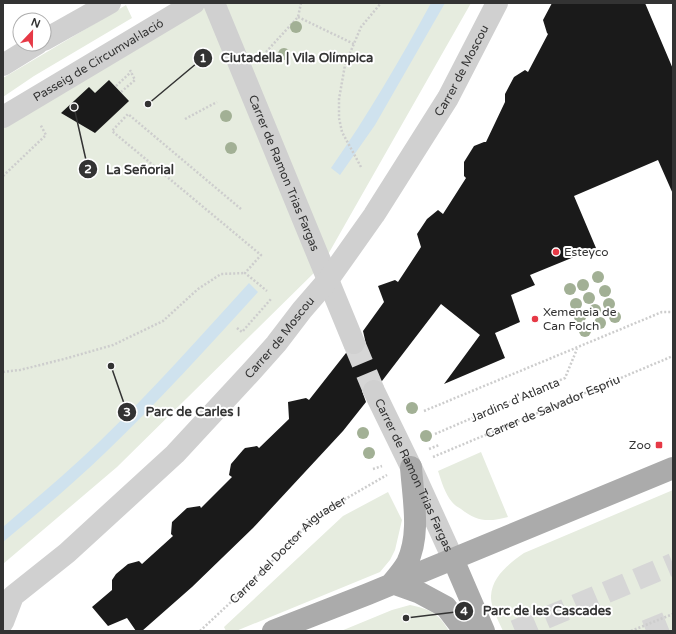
<svg xmlns="http://www.w3.org/2000/svg" width="676" height="634" viewBox="0 0 676 634" font-family="'Varela Round',sans-serif">
  <style>
    .green { fill: #e6ecdf }
    .water { fill: #cfe2ee }
    .building { fill: #1a1a1a }
    .lines { fill: none; stroke-linecap: round; stroke-linejoin: round }
    .minor-tunnel { stroke: #d6d6d6; stroke-width: 22; stroke-dasharray: 22 11; stroke-linecap: butt }
    .highway-tunnel { stroke: #d6d6d6; stroke-width: 22; stroke-dasharray: 22 11; stroke-linecap: butt }
    .path { stroke: #cdcdcd; stroke-width: 2.5; stroke-dasharray: 2 2; stroke-linecap: butt }
    .minor { stroke: #d0d0d0; stroke-width: 22 }
    .major { stroke: #ababab; stroke-width: 22 }
    .tree { fill: #a2b095 }
    .poi-dot { fill: #e63946; stroke: #fff; stroke-width: 1.5 }
    .labels { text-anchor: middle; dominant-baseline: central; stroke-width: 4; stroke-linejoin: round; paint-order: stroke }
    .street-label { font-size: 12px; fill: #333; stroke: #fff }
    .poi-label { font-size: 12px; fill: #333; stroke: #fff; text-anchor: start }
    .leader { fill: none; stroke: #333; stroke-width: 1.5 }
    .callout-dot { fill: #333; stroke: #fff; stroke-width: 1.5 }
    .mark-label { font-size: 12px; text-anchor: middle; font-weight: bold; fill: #fff }
    .callout-label { font-size: 13px; text-anchor: middle; font-weight: bold; fill: #333; stroke: #fff; stroke-width: 4; stroke-linejoin: round; paint-order: stroke }
  </style>
  <rect width="100%" height="100%" fill="#fff"/>
  <path class="green" d="M194,3H471L322,265L117,467L3,564V117Z
    M126,5L132,18L34,76L3,97V78Z
    M481,452L508,517C489,522 477,522 461,509C458,507 454,505 452,502C445,494 441,480 438,471Z
    M673,490V631H503C499,622 490,606 491,596C492,576 510,563 524,553Z
    M388,492L402,520L395,550L390,560L380,572L236,631H226L224,627L343,516Z
    M410,605C429,609 439,613 449,631H341L392,610Z"/>
  <path class="water" d="M431,3H445L375,125L340,175L331,168C368,115 400,60 431,3Z
    M249,283L258,292C209,346 159,401 106,452C73,484 38,513 3,542V527C35,499 68,472 99,442C151,392 200,337 249,283Z"/>
  <path class="building" d="M552,3H645L673,69V194L658,160L574,196L596,248L530,275L535,285L511,295L520,322L495,333L505,358L444,384L480,335L441,304L382,381L374,379L368,380L364,384L362,391L366,402L343,431L253,528L192,587L142,631H136L127,618L108,626L92,607L112,590V580L116,574L128,564L139,561L142,564L173,536L171,534L172,522L187,508L200,506L201,508L232,477L229,475L231,464L243,450L245,448L257,446L259,448L289,419L288,402L306,398L309,400L346,353L353,355L359,354L364,350L366,344L363,331L384,302L378,286L395,280L398,282L421,247L417,234L427,219L438,210L443,214L466,178L464,176V162L474,146L484,142H486L505,102V94L514,77L525,70L528,72L548,34L547,33L543,20Z
    M109,80L129,101L95,133L61,113L89,87L95,93Z"/>
  <g class="lines">
    <path class="minor-tunnel" d="M354,343L374,391"/>
    <path class="highway-tunnel" d="M515,631L673,564
      M646,631L673,620"/>
    <g class="path">
      <path d="M298,17L354,44"/>
      <path d="M266,52L298,17L301,3"/>
      <path d="M116,86L131,72"/>
      <path d="M121,92L135,80L130,70"/>
      <path d="M185,119L217,102"/>
      <path d="M361,167L342,132L339,118V99L345,65L361,27L381,3"/>
      <path d="M3,176L46,135L40,124"/>
      <path d="M241,209L128,114L112,131L261,255L245,273L267,291"/>
      <path d="M237,328L242,332L271,299"/>
      <path d="M3,372L20,370L64,359L113,345L163,321L198,289L221,274L245,273"/>
      <path d="M424,411L662,312H673"/>
      <path d="M435,434L565,378L577,349"/>
      <path d="M429,449L439,445"/>
      <path id="s1" d="M433,457L673,356"/>
      <path d="M373,469L382,466"/>
      <path id="s2" d="M200,631L246,588L316,516L387,475"/>
      <path d="M631,631L673,614"/>
    </g>
    <g class="minor">
      <path id="s3" d="M214,3L354,343"/>
      <path d="M44,40L110,3"/>
      <path d="M3,65L37,44"/>
      <path id="s4" d="M3,117L194,3"/>
      <path id="s5" d="M374,391L411,467L453,559"/>
      <path id="s6" d="M3,622L13,596L67,553L175,454L251,372L276,344L302,310L328,280L374,215L448,98L497,3"/>
    </g>
    <path class="major" d="M453,559L484,631
      M392,583C397,577 403,570 407,563C421,534 413,498 411,467
      M392,583L420,593L446,607L459,624L462,631
      M273,631L368,594L673,468"/>
  </g>
  <g class="tree">
    <circle cx="296" cy="27" r="6"/>
    <circle cx="284" cy="54" r="6"/>
    <circle cx="226" cy="116" r="6"/>
    <circle cx="231" cy="148" r="6"/>
    <circle cx="598" cy="277" r="6"/>
    <circle cx="583" cy="285" r="6"/>
    <circle cx="570" cy="289" r="6"/>
    <circle cx="605" cy="291" r="6"/>
    <circle cx="589" cy="298" r="6"/>
    <circle cx="576" cy="304" r="6"/>
    <circle cx="609" cy="304" r="6"/>
    <circle cx="595" cy="310" r="6"/>
    <circle cx="580" cy="317" r="6"/>
    <circle cx="615" cy="317" r="6"/>
    <circle cx="600" cy="323" r="6"/>
    <circle cx="585" cy="331" r="6"/>
    <circle cx="412" cy="408" r="6"/>
    <circle cx="363" cy="433" r="6"/>
    <circle cx="426" cy="436" r="6"/>
    <circle cx="369" cy="453" r="6"/>
  </g>
  <g class="poi-dot">
    <circle cx="556" cy="252" r="4"/>
    <circle cx="535" cy="319" r="4"/>
    <rect x="655" y="441" width="8" height="8" rx="2"/>
  </g>
  <g class="labels">
    <g class="street-label">
      <text stroke="none"><textPath href="#s4" startOffset="111">Passeig de Circumval·lació</textPath></text>
      <text stroke="none"><textPath href="#s6" startOffset="724">Carrer de Moscou</textPath></text>
      <text stroke="none"><textPath href="#s3" startOffset="184">Carrer de Ramon Trias Fargas</textPath></text>
      <text stroke="none"><textPath href="#s6" startOffset="400">Carrer de Moscou</textPath></text>
      <text transform="translate(515 400) rotate(-23)">Jardins d'Atlanta</text>
      <text stroke="none"><textPath href="#s1" startOffset="130">Carrer de Salvador Espriu</textPath></text>
      <text stroke="none"><textPath href="#s5" startOffset="93">Carrer de Ramon Trias Fargas</textPath></text>
      <text stroke="none"><textPath href="#s2" startOffset="120">Carrer del Doctor Aiguader</textPath></text>
    </g>
    <g class="poi-label">
      <text x="564" y="252">Esteyco</text>
      <text x="543" y="312">Xemeneia de<tspan x="543" dy="14">Can Folch</tspan></text>
      <text x="651" y="445" text-anchor="end">Zoo</text>
    </g>
  </g>
  <path class="leader" d="M148 104L203 58M74 107L88 169M111 366L127 412M406 618L464 611"/>
  <g class="callout-dot">
    <circle cx="148" cy="104" r="4"/>
    <circle cx="74" cy="107" r="4"/>
    <circle cx="111" cy="366" r="4"/>
    <circle cx="406" cy="618" r="4"/>
    <circle cx="203" cy="58" r="10"/>
    <circle cx="88" cy="169" r="10"/>
    <circle cx="127" cy="412" r="10"/>
    <circle cx="464" cy="611" r="10"/>
  </g>
  <g class="mark-label">
    <text x="203" y="62">1</text>
    <text x="88" y="173">2</text>
    <text x="127" y="416">3</text>
    <text x="464" y="615">4</text>
  </g>
  <g class="callout-label">
    <text x="297" y="62">Ciutadella | Vila Olímpica</text>
    <text x="140" y="174">La Señorial</text>
    <text x="193" y="416">Parc de Carles I</text>
    <text x="547" y="615">Parc de les Cascades</text>
  </g>
  <rect width="676" height="634" fill="none" stroke="#333333" stroke-width="8"/>
  <g transform="translate(32 32) rotate(22)"><circle r="19" fill="#ffffff" stroke="#adadad"/>
  <path d="M0-3L7 15L0 10L-7 15Z" fill="#e63946"/>
  <text y="-6" font-size="11" font-weight="bold" text-anchor="middle" fill="#333333">N</text>
  </g>
</svg>
